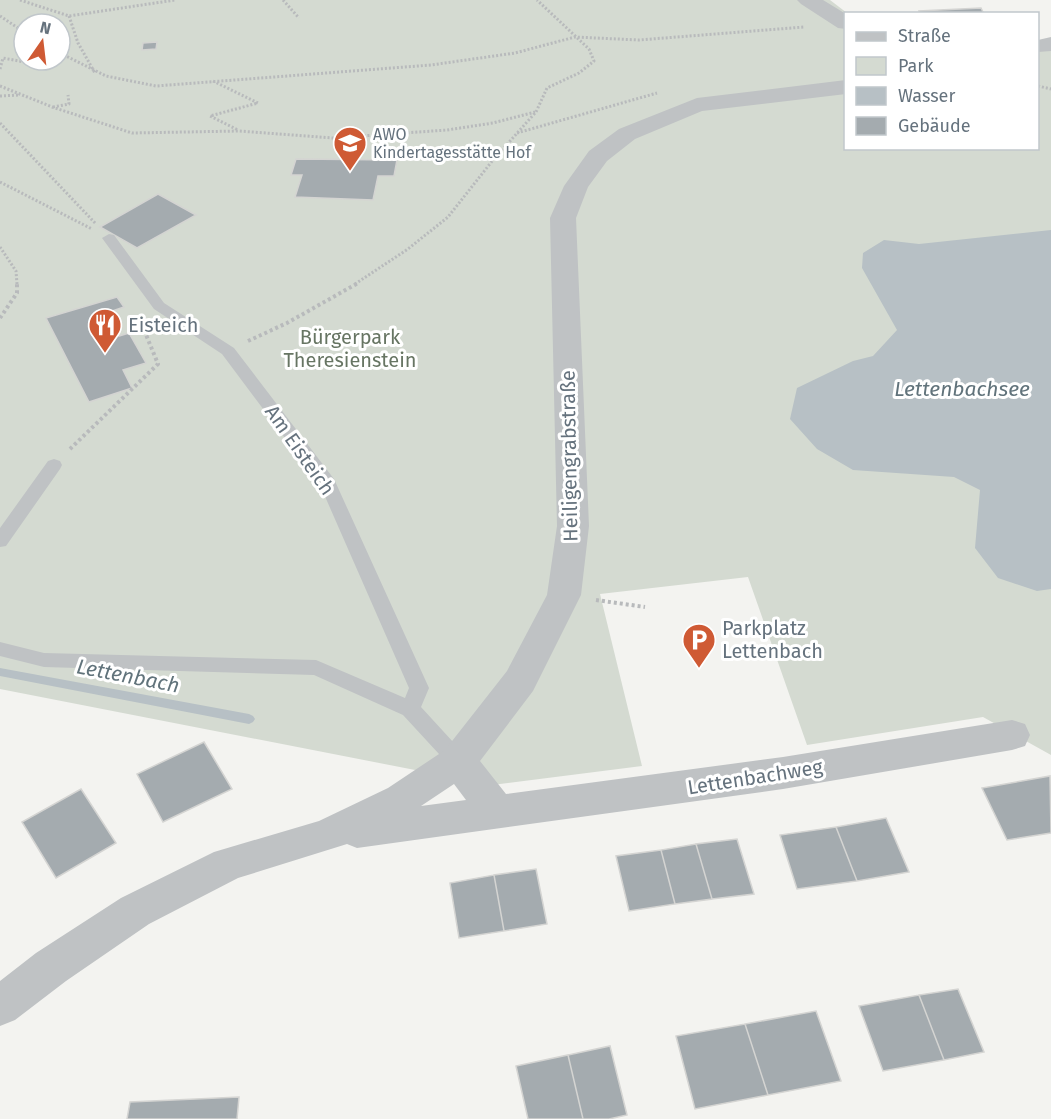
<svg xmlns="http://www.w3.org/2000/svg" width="1051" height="1119" viewBox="0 0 1051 1119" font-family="'Fira Sans',sans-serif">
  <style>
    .green { fill: #d4dad1; fill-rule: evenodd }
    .water { fill: #b7c0c5 }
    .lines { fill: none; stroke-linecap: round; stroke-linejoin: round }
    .stream { fill: #b7c0c5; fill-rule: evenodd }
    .building { fill: #a4abaf; stroke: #d4d4d2; stroke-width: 1.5 }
    .path-far1 { stroke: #b8babc; stroke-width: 3; stroke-dasharray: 2 2; stroke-linecap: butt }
    .path { stroke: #b8babc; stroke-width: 4; stroke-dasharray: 3 3; stroke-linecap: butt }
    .lane { fill: #bfc2c4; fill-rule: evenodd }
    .street { fill: #bfc2c4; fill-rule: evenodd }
    .labels { text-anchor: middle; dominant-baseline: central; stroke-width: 6; stroke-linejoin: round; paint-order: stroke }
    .far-poi-label { font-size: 16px; fill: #65727d; stroke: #fff; text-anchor: start }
    .poi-label { font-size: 20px; fill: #65727d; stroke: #fff; text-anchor: start }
    .park-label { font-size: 20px; fill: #677563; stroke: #fff }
    .street-label { font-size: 20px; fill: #65727d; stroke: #fff }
    .water-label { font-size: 21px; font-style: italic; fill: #61737b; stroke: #fff }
  </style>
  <rect width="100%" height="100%" fill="#f3f3f0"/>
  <path class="green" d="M0,0H830L847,13L846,148H1038V41L1051,40V755L983,717L807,745L748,577L600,594L642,766L492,785L0,689ZM24,24H60V60H24Z"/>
  <path class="water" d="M1051,230V589L1037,591L998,578L975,548L980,490L954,477L853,470L817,449L790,419L797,388L853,361L873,356L897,330L862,268L863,253L884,240L919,244Z"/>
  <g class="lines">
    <path class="stream" d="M0,668L249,714L253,716L255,719L253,722L249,724L0,676Z"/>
  </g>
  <path class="building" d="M981,8L984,14H920L919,11Z
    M157,42L156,49L142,50L143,43Z
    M296,159L397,160L394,176H378L373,200L295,197L302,175H291Z
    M158,194L196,215L137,248L100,227Z
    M117,297L124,307L109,312L112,315L108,316L119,336L129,333L146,363L123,370L132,388L89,402L46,318Z
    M204,742L232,789L163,822L137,774Z
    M1050,776L1051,833L1007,840L982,788Z
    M81,789L116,843L56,878L22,822Z
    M886,818L909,872L857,881L836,827Z
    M836,827L857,881L797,889L780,835Z
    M737,839L754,894L712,899L696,844Z
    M696,844L712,899L675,904L661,850Z
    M661,850L675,904L629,911L616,856Z
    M536,869L547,924L504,931L494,875Z
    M494,875L504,931L459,938L450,883Z
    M958,989L984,1052L944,1060L919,995Z
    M919,995L944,1060L883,1071L859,1006Z
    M816,1011L841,1081L768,1095L745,1024Z
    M745,1024L768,1095L695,1109L676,1036Z
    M610,1046L627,1115L609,1119H583L568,1055Z
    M568,1055L583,1119H528L516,1066Z
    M239,1097L237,1119H127L130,1102Z"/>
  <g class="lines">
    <path class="path-far1" d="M20,0L69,16L175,0
      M283,0L299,18
      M0,16L24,32
      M69,16L78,43L95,73
      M60,53L106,76L156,86L431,65L515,53L575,37L639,40L804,27
      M0,69L3,58L40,65L36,60
      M213,81L258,103L210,116L238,130
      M0,86L52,107L132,133L239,131L333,138L447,130L493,123L535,112
      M1038,86L1051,89
      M0,96L20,95
      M53,107L69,104L68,95
      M0,123L96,224
      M517,133L657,93
      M0,182L92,229
      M0,247L16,271L17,284
      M355,284L408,249L448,217L493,160L536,112L547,88L579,73L594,61L589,49L537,0"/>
    <path class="path" d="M0,318L17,293V283
      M248,341L287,323L358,283
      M70,449L158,364L140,320
      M596,600L645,607"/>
    <path class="lane" d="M109,234L114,235L164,303L234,348L334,479L429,688L421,707L465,755L468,761L465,767L458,769L451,767L403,715L314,675L44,667L0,656V642L44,653L316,660L405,698L409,688L320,485L222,354L154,309L102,238Z
      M54,459L60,461L62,465L60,469L6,546L0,547V528L48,461Z"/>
    <path class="street" d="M797,0H823L846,14V29L838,28L801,4Z
      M1051,37V51L1038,52V40Z
      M846,80V94L702,111L635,139L607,161L588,187L576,218L589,526L581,595L533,691L480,761L506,794L783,757L1012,720L1025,724L1030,735L1025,746L1012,750L783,789L357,848L347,844L238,878L149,924L66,981L15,1020L0,1026V981L36,953L121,898L214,852L319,821L388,788L445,750L507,671L547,595L557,526L550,218L564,186L589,151L619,129L697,98ZM454,784L466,800L421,806Z"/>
  </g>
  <defs>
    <g id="school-pin" transform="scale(1.725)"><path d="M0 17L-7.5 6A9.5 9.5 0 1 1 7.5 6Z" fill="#cf5a34" stroke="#fff"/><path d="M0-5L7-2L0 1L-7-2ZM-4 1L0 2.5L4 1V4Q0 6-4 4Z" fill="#fff"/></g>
    <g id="restaurant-pin" transform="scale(1.725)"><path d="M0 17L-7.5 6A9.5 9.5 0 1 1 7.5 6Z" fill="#cf5a34" stroke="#fff"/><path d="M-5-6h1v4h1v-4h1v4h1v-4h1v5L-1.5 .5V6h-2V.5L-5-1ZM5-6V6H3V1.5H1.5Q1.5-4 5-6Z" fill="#fff"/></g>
    <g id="parking-pin" transform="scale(1.725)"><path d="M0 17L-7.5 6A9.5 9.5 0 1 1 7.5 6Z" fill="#cf5a34" stroke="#fff"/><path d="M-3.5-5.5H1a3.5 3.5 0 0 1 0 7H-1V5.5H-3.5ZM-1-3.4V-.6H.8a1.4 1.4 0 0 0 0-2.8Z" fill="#fff"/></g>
  </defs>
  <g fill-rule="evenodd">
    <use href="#school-pin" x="350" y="143"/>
    <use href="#restaurant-pin" x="105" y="325"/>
    <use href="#parking-pin" x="699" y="640"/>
  </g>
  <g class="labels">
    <g class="far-poi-label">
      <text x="373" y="134">AWO<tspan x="373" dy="18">Kindertagesstätte Hof</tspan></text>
    </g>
    <g class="poi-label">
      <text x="128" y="325">Eisteich</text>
      <text x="722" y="628">Parkplatz<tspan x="722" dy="23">Lettenbach</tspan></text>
    </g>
    <g class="park-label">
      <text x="350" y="337">Bürgerpark<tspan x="350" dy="23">Theresienstein</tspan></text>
    </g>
    <g class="street-label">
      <text transform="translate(300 450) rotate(55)">Am Eisteich</text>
      <text transform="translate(569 456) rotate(-91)">Heiligengrabstraße</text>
      <text transform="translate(755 777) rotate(-9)">Lettenbachweg</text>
    </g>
    <g class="water-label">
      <text x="962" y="389">Lettenbachsee</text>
      <text transform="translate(128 676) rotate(11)">Lettenbach</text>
    </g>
  </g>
  <rect x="844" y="12" width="195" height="138" fill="#ffffff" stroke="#c1c7cb" stroke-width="1.5"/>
  <rect x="856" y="32" width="30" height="9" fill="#bfc2c4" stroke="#c1c7cb" stroke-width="1.5"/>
  <text x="898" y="42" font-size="18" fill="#65727d">Straße</text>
  <rect x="856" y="57" width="30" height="18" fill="#d4dad1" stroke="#c1c7cb" stroke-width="1.5"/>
  <text x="898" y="72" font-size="18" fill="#65727d">Park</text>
  <rect x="856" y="87" width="30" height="18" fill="#b7c0c5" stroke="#c1c7cb" stroke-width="1.5"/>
  <text x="898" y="102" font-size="18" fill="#65727d">Wasser</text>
  <rect x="856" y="117" width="30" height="18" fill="#a4abaf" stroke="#c1c7cb" stroke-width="1.5"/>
  <text x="898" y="132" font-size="18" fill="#65727d">Gebäude</text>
  <g transform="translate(42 42) rotate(14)"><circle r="28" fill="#ffffff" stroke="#c1c7cb" stroke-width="1.5"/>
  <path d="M0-4.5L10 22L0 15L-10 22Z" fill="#cf5a34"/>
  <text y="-9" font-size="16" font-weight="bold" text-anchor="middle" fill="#65727d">N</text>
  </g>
</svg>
